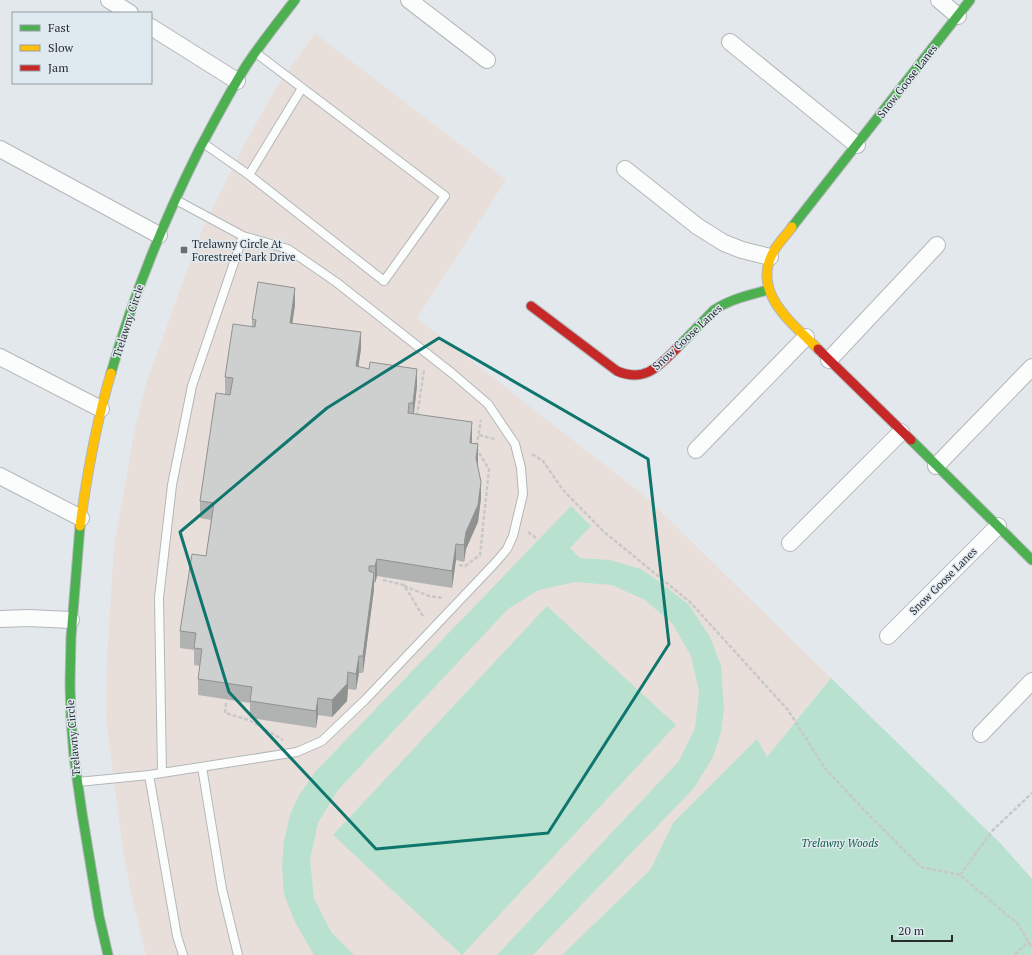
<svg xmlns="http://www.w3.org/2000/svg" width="1032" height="955" viewBox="0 0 1032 955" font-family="'PT Serif',serif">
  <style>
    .education { fill: #e9dfda }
    .green { fill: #b8e1cf }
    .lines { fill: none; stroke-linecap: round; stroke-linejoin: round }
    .lane-casing { stroke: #b3b7ba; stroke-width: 10 }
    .street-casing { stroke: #b3b7ba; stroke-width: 18 }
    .fast-casing { stroke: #b3b7ba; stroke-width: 11 }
    .slow-casing { stroke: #b3b7ba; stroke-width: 11 }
    .jam-casing { stroke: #b3b7ba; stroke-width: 11 }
    .path { stroke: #c7c9c9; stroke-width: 2.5; stroke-dasharray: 4 2; stroke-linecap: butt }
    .lane { stroke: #fbfcfc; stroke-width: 8 }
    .street { stroke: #fbfcfc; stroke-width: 16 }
    .fast { stroke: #4caf50; stroke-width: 9 }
    .slow { stroke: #ffc107; stroke-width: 9 }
    .jam { stroke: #c62828; stroke-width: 9 }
    .wall { fill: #b1b2b2 }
    .shaded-wall { fill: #909191 }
    .building { fill: #cecfcf; stroke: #909191 }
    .marked { fill: none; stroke: #0f766e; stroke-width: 3; stroke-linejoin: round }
    .poi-dot { fill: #6a6e71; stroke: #dfe9f0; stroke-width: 1.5 }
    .labels { text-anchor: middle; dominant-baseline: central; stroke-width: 3; stroke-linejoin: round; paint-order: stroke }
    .street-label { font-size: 11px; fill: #292c2f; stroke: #dfe9f0 }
    .poi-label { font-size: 11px; fill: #292c2f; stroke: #dfe9f0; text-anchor: start }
    .park-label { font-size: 11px; font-style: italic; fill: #136244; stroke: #dfe9f0 }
  </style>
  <rect width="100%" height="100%" fill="#e3e8ec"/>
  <path class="education" d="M315,33L506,180L417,318L647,498L831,678L768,756L562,955H146L131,894L123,851L106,719L107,659L114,546L135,429L147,381L201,232L243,147L276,88Z"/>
  <path class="green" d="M571,506L591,526L570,548L580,558L610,560L641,569L665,586L689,605L710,637L721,666L724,709L721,732L713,757L694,788L533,955H497L679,761L695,728L699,692L691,656L673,624L645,600L612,585L575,582L539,590L508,609L338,790L318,823L310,860L314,898L331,932L354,955H314L295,922L284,894L282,866L284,841L290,815L298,797L315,772Z
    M547,606L676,725L462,955L333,835Z
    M831,678L1001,844L1032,879V955H562L651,869L673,823L757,739L767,757Z"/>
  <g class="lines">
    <g class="lane-casing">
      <path id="lane" d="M203,143L249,175L384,281L445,196L256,53
        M249,175L302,88
        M202,767L222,889L238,955
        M162,773L159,598L172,485L192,386L243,236
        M149,775L177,936L183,955
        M78,782L149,775L297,752L322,741L365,700L496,562L507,549L513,536L523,494L521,468L515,444L488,404L453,374L336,282L288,249L243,236L176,200"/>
    </g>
    <g class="street-casing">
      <path id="street" d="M109,0L130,13
        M409,0L487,60
        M939,0L958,16
        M151,27L237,81
        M730,42L857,145
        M0,149L159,235
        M625,169L697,226L724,243L742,250L770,257
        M0,357L101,409
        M829,360L937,245
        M696,450L806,337
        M936,466L1032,367
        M0,476L81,518
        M790,543L901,432
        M0,619L28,618L71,620
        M888,636L998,526
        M981,734L1032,681"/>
    </g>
    <g class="fast-casing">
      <path id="fast" d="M792,227L970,0
        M677,348L714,310C731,299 749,295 768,290
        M111,373C133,296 163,222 199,150C214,122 229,93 246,66C261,43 278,22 295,0
        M911,440L1032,560
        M80,526L71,637L70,684L71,719L74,757L82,813L99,916L108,955"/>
    </g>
    <g class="slow-casing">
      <path id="slow" d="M792,227C787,234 780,241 775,249C749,291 791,322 818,349
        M80,526C87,474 96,423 111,373"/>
    </g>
    <g class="jam-casing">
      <path id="jam" d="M531,306L617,371C645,383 659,366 677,348
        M818,349L911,440"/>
    </g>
    <path class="path" d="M417,416L424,370
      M479,435L495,439
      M532,454L543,461L563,490L603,531L690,602L788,710L824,767L860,806L921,867L960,875L1018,924L1032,948
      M528,532L536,538
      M459,565L465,566L480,555L489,469L476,448L481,420
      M383,580L404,585L424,618
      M404,586L429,596L443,598
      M226,703L225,713L249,720L283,740
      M960,875L992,831L1032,793
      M1015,955L1029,941"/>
    <use href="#lane" class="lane"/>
    <use href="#street" class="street"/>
    <use href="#fast" class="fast"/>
    <use href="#slow" class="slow"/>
    <use href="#jam" class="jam"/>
  </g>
  <path class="wall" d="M295,305L292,323L361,349L358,367L417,386L414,414L472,439V443L478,461V464L481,498L478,522L466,549L464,562L456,560L452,588L377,576L375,583H374V589L363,673H359L356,690L348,689L347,701L332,717L318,715L316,728L250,718V703L198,695V679L200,666L194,665V650L180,648V631L206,556L211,520L200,518V501L225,394V377L252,327V319Z"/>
  <path class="shaded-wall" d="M295,288V305L290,339V323Z
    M361,332V349L356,383V366Z
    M417,369V386L413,420V403Z
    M472,422V439L470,459V443Z
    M478,444V461L476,475V458Z
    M481,482V498L478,522L466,549L464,562V545L466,532Z
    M456,544V560L452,588V571Z
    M377,559V576L375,583V566Z
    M374,573V589L363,673V656Z
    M359,656V673L356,690V674Z
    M348,672V689L347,701L332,717V700Z
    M318,698V715L316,728V711Z"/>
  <path class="building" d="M258,282L295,288L290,323L361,332L356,366L369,369L370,362L417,369L413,403H409L408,413L472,422L470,443L478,444L476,458L481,482L478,505L466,532L464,545L456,544L452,571L377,559L375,566H369V571L374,573L363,656H359L356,674L348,672L347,684L332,700L318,698L316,711L250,701L252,687L198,679L202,649L194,648L196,633L180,631L192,554L206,556L214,503L200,501L216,393L230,395L233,378L225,377L233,324L255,327L256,320L252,319Z"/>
  <path class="marked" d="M439,338L648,459L669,644L548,833L376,849L229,692L180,532L327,408Z"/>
  <rect class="poi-dot" x="180" y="246" width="8" height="8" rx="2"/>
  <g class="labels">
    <g class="street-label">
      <text transform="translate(907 81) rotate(-52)">Snow Goose Lanes</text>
      <text transform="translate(128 321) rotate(-72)">Trelawny Circle</text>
      <text transform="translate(687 337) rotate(-43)">Snow Goose Lanes</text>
      <text transform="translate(943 581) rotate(-45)">Snow Goose Lanes</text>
      <text transform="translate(73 738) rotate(-95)">Trelawny Circle</text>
    </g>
    <g class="poi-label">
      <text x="192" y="244">Trelawny Circle At<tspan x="192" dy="13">Forestreet Park Drive</tspan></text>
    </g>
    <g class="park-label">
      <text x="840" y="843">Trelawny Woods</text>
    </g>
  </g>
  <rect x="12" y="12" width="140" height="72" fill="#dfe9f0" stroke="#969da3"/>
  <rect x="20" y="25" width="20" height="6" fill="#4caf50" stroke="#969da3"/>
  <text x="48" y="32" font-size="12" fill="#292c2f">Fast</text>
  <rect x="20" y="45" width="20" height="6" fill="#ffc107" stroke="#969da3"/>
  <text x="48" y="52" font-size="12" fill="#292c2f">Slow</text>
  <rect x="20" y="65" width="20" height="6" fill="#c62828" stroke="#969da3"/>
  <text x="48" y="72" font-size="12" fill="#292c2f">Jam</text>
  <path d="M892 935v6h60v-6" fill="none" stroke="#292c2f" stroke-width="2"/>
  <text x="898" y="935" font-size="12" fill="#292c2f" stroke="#dfe9f0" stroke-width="3" paint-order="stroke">20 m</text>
</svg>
